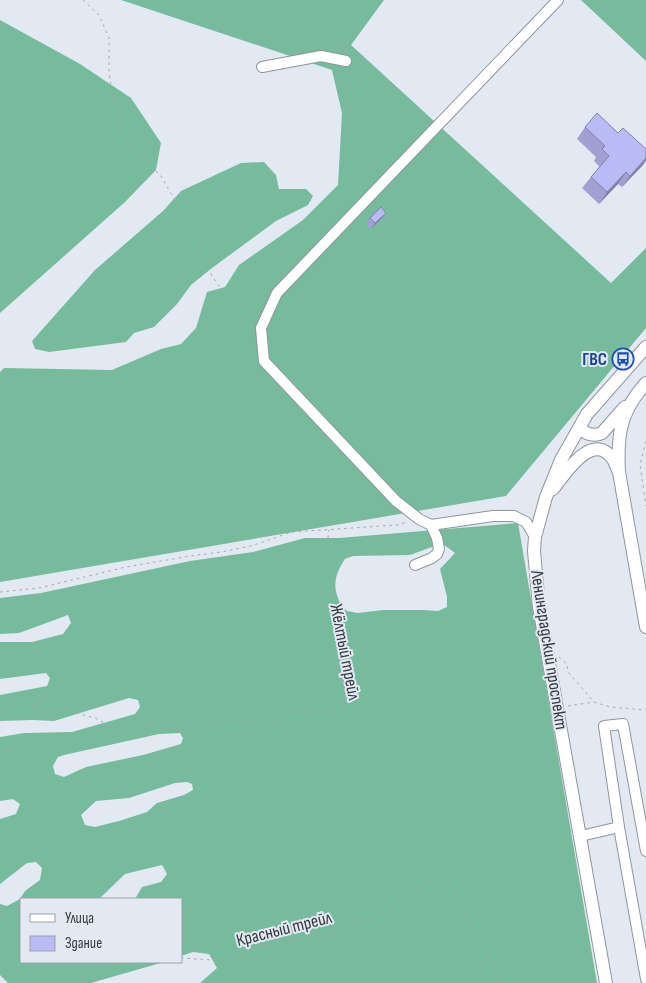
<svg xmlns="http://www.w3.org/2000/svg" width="646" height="983" viewBox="0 0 646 983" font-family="'Sofia Sans Condensed',sans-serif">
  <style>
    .forest { fill: #77bb9d; fill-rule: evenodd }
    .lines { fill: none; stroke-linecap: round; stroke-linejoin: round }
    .minor-casing { stroke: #8f959f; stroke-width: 12 }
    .major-casing { stroke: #8f959f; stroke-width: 14 }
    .path { stroke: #a1a7af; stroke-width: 1; stroke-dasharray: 2.5 4; stroke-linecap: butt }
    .minor { stroke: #fff; stroke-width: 10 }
    .major { stroke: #fff; stroke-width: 12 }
    .wall { fill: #a0a0d2 }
    .shaded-wall { fill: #8282ab }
    .building { fill: #babaf4; stroke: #8282ab }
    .labels { text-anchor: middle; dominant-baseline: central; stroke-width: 4; stroke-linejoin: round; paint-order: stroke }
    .transit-label { font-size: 18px; font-weight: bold; fill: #164399; stroke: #e2e9f3; text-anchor: end }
    .street-label { font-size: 18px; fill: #35383c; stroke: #e2e9f3 }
  </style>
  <rect width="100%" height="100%" fill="#e2e9f3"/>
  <path class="forest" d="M121,0H384L351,45L611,283L646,248V328L506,496L0,582V372L4,368L112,370L161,349L181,344L196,328L207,292L225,287L239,265L303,220L338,185L342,113L332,70Z
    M581,0H646V61Z
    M0,20L80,64L131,98L161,143L156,170L125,202L0,313Z
    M264,162L276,175L279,189H306L313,196L308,205L276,221L212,268L191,285L177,304L154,327L134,333L126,342L49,352L35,349L32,341L95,270L163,211L181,191L241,163Z
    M518,523L597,983H200L217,968L209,954L193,952L181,956V899H135L142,887L161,882L167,874L162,865L125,874L99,899H21V962H164L91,983H8L0,975V904L7,906L20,899L25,891L40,880L42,868L36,862L27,863L0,884V819L16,814L20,804L13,799L0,801V737L24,733L72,732L135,714L140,707L138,700L129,698L54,721L33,720L0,721V695L47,686L50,678L46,673L0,679V642H32L63,634L71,623L68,615L19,633L0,634V598L41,593L190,561L253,552L305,538H339ZM443,544L455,553L440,569L447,597V607L438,611L423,610H383L358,613L347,611C344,607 339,603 338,598C332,583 337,571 345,559L353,556L410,555L429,548ZM180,733L183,738L181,744L143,755L86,767L64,777L55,774L53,766L58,757L64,755L159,734ZM187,782L192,784L193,790L184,795L157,803L147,812L119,821L95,827L85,825L81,815L96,801L129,798L175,783Z"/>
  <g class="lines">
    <g class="minor-casing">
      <path id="minor" d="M262,67L321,56L346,61
        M431,525L493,516H514L526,522L535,537
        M415,565L432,558L437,554L439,549L437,538L431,525L419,519L396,501L264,361L261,328L277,293L558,0
        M619,827L604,726L623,724L646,851
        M581,836L619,827L646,979"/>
    </g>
    <g class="major-casing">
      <path id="major" d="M646,383C620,412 617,434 619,472L646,627
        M579,428C586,434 593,437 602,433L625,407
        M553,489C565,474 592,430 613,459C615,462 616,466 618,470
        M606,983L539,607L534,551L535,537L546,497L561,460L587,414L646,347"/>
    </g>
    <path class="path" d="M83,0L99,15L109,38V73L118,124L129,145L161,176L169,190L194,232L212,276L219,286L239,304L259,312
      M347,52L349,10L347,0
      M351,70L355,78L409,143
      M646,441L640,465L646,506
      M0,592L39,588L126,567L190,556L221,552L251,546L292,532L397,525L407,522
      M559,657L567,664L568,672L594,702L610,707L646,710
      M568,706L594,702
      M0,709L9,705L36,706L62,709L95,718L112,727L148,724L167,730L232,721L276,723L283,717L297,712L329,715L343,712L345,701L340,674L331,656L323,617L321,593L324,576L335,567L337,560C325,549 327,546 329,530
      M0,912L15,933L21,935
      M181,958L213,960L283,940L321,936L388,910L428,881L453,887L487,952L500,983
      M97,962H104"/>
    <use href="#minor" class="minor"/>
    <use href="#major" class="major"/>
  </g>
  <path class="wall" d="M585,127L618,133L646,149V160L643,165L622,187L618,184L599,204L582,188L591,177L600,167L594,161L596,157L577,139Z
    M386,213L382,218L371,229L366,224L370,218Z"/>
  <path class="shaded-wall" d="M646,158V160L643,165L622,187L630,176Z
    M626,172L618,184L599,204L607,192Z
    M386,213L382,218L371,229L375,223Z"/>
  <path class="building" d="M597,113L618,133L623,128L646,149V158L630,176L626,172L607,192L591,177L609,156L602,149L605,146L585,127Z
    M381,207L386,213L375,223L370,218Z"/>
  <defs>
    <g id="bus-ring" transform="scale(1.125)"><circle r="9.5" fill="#e2e9f3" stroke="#1a4fb4" stroke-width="1.5"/><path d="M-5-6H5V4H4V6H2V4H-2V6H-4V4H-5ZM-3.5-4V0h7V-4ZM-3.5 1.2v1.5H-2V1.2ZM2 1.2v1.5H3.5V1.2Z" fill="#1a4fb4"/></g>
  </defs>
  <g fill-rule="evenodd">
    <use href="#bus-ring" x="623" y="359"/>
  </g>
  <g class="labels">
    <g class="transit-label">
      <text x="607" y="359">ГВС</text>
    </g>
    <g class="street-label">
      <text transform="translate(549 650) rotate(81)">Ленинградский проспект</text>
      <text transform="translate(345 652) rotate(79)">Жёлтый трейл</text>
      <text transform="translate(284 929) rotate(-14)">Красный трейл</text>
    </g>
  </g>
  <rect x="20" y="898" width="162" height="65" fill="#e2e9f3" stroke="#9da2aa"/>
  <rect x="30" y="914" width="25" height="8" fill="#ffffff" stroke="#9da2aa"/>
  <text x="65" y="923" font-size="15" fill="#35383c">Улица</text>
  <rect x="30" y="936" width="25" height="15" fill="#babaf4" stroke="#9da2aa"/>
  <text x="65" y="948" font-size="15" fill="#35383c">Здание</text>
</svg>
